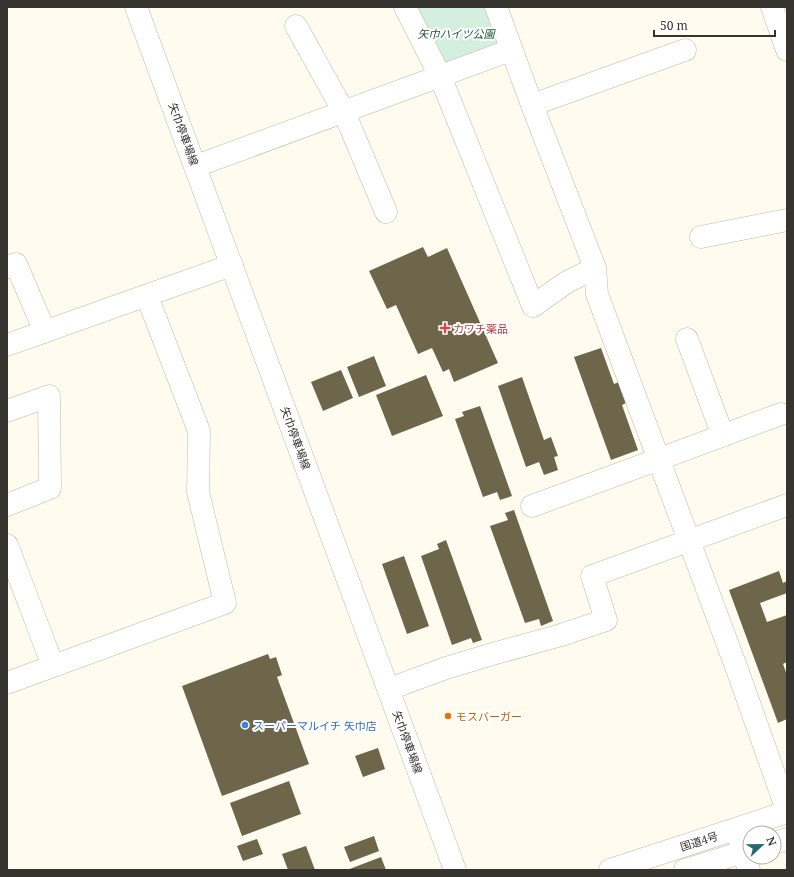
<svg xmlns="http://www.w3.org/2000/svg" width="794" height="877" viewBox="0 0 794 877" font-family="'Noto Serif','Noto Sans JP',serif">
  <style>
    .green { fill: #d4eee0 }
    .building { fill: #6e664b }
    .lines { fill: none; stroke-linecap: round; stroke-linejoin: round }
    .minor-casing { stroke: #bebaab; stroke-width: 23 }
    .major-casing { stroke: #bebaab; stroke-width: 23 }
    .highway-casing { stroke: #bebaab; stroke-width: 23 }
    .minor { stroke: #fff; stroke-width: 22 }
    .major { stroke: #fff; stroke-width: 22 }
    .highway { stroke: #fff; stroke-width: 22 }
    .health-dot { fill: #e0444e; stroke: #fff; stroke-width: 1.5 }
    .food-dot { fill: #e8710a; stroke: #fff; stroke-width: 1.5 }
    .shop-dot { fill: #3f7fe0; stroke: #fff; stroke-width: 1.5 }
    .labels { text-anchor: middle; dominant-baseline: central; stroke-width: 4; stroke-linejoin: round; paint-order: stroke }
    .park-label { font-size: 11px; font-style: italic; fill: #1d553d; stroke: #fff }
    .street-label { font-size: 11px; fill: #36342e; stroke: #fff }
    .health-label { font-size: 11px; fill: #be3a42; stroke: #fff; text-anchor: start }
    .food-label { font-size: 11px; fill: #c56008; stroke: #fff; text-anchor: start }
    .shop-label { font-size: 11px; fill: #366cbe; stroke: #fff; text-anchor: start }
  </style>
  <rect width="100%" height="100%" fill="#fffbef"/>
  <path class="green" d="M416,7H489L503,41L442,65Z"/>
  <path class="building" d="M423,247L428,257L447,248L498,363L454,382L449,369L443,372L432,348L418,354L396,305L387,309L369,271Z
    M601,348L614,384L619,382L626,403L622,405L638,450L611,460L574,357Z
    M374,356L386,386L359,397L347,367Z
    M341,370L353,398L323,411L311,382Z
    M426,375L443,416L392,436L376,395Z
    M522,377L544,440L551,437L558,456L554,457L558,470L544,475L539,462L526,467L498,386Z
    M480,406L512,496L500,500L497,492L483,497L455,419L464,416L462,412Z
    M514,510L553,621L541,626L539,619L525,623L490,526L508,520L505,513Z
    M446,540L482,640L473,643L471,638L452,645L421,556L439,549L437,544Z
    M404,556L429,626L407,634L382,564Z
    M779,571L783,583L787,581V593L760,603L767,622L787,615V662L783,664L787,675V719L778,723L729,590Z
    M268,654L270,659L276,657L282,675L277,677L309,764L222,796L182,686Z
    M378,748L385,769L363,777L355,756Z
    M289,781L301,814L242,836L230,803Z
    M374,836L379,851L350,862L344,847Z
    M257,839L263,854L243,861L237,846Z
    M306,846L315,870H288L282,854Z
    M381,857L386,870H347Z"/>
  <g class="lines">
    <g class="minor-casing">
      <path id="minor" d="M405,7L440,76L533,306L567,282L595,268
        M496,7L532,105L595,268L597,294L738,672L787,810
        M772,7L787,50
        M296,26L344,112L386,212
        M532,105L685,50
        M196,166L511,50
        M701,237L787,220
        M7,267L16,264L45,332
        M687,339L723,436
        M7,345L232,265
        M7,411L49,396L50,488L7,505
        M532,506L781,414
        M7,545L53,666
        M7,683L225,603L198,492L199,431L147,296
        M389,689L446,668L496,653L558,636L606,620L592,576L787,505
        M736,829L749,870"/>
    </g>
    <g class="major-casing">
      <path id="major" d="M136,7L455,870"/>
    </g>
    <g class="highway-casing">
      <path id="highway" d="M774,843L787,839
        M610,870L787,812
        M685,870L750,850"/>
    </g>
    <use href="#minor" class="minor"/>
    <use href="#major" class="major"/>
    <use href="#highway" class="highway"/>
  </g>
  <path class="health-dot" d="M443 322h4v4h4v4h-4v4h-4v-4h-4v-4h4z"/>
  <circle class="food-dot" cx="448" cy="716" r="4"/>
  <circle class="shop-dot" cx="245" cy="725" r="4"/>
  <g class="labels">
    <g class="park-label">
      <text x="456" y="33">矢巾ハイツ公園</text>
    </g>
    <g class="street-label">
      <text transform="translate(184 134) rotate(70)">矢巾停車場線</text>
      <text transform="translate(296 438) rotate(70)">矢巾停車場線</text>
      <text transform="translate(408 742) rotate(70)">矢巾停車場線</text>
      <text transform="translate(699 841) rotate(-18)">国道4号</text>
    </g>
    <g class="health-label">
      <text x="453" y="328">カワチ薬品</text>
    </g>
    <g class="food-label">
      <text x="456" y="716">モスバーガー</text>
    </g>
    <g class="shop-label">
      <text x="253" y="725">スーパーマルイチ 矢巾店</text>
    </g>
  </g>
  <rect width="794" height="877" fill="none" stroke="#36342e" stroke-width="16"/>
  <g transform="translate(762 845) rotate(68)"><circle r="19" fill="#ffffff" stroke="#afaeab"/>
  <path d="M0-3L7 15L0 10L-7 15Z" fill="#216c72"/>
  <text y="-6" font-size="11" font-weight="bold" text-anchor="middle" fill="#36342e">N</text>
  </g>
  <path d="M654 30v6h121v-6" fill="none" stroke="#36342e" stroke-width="2"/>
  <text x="660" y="30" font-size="12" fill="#36342e" stroke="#ffffff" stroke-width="3" paint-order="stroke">50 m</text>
</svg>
